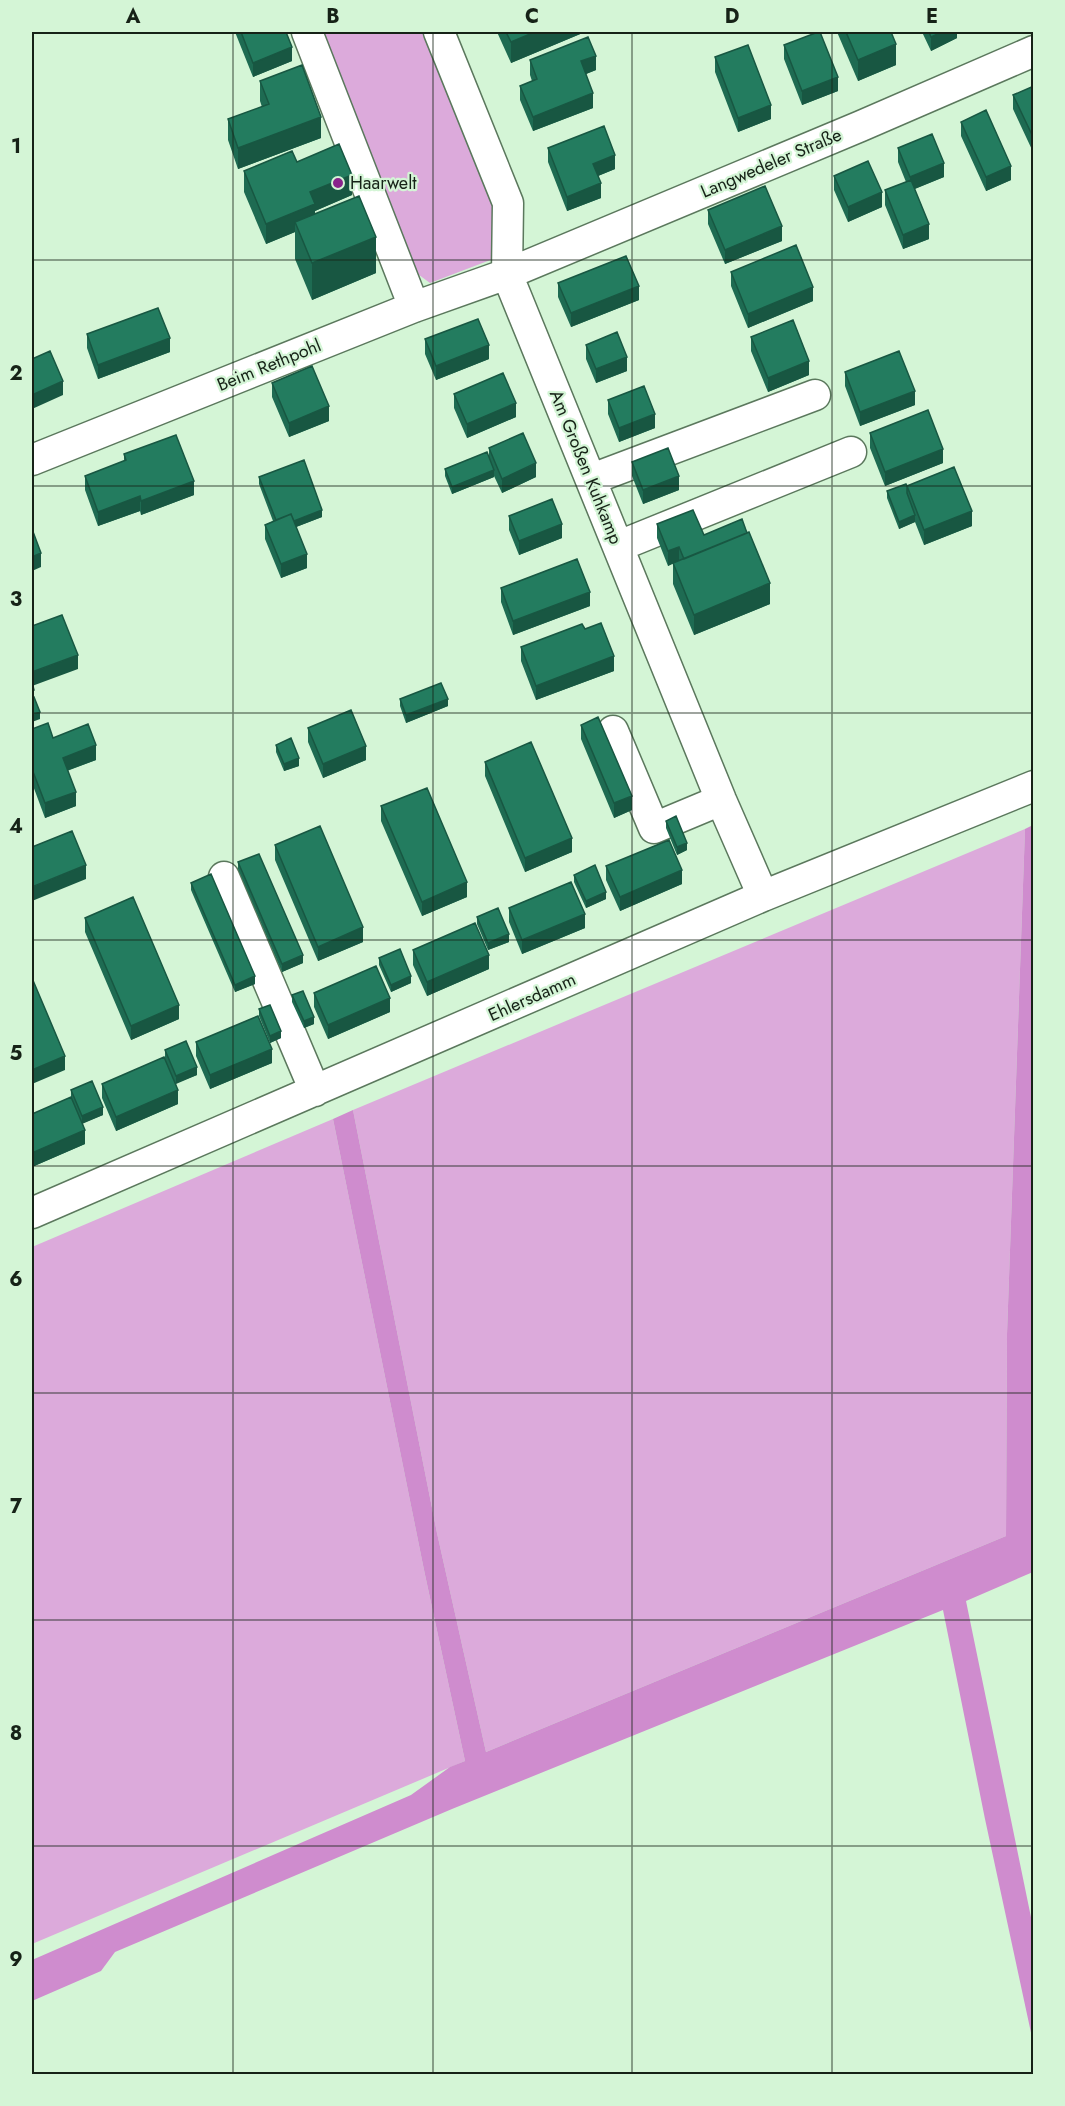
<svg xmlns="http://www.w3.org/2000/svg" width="1065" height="2106" viewBox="0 0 1065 2106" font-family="Jost,sans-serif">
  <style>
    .green { fill: #dcaadb }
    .forest { fill: #cf8cce }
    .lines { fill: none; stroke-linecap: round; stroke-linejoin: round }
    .minor-casing { stroke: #5b785d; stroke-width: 33 }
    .minor { stroke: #fff; stroke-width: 30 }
    .wall { fill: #1e6b52 }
    .shaded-wall { fill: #185742 }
    .building { fill: #237c5f; stroke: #185742; stroke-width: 1.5 }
    .grid { fill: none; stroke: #162217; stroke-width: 1.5; stroke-opacity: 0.55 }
    .poi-dot { fill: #89248b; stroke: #d4f5d6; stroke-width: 2 }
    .labels { text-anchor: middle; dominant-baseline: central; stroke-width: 4.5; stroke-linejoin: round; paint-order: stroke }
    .street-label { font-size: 18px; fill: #162217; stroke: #d4f5d6 }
    .poi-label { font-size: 18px; fill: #162217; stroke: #d4f5d6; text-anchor: start }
    .neatline { fill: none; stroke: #162217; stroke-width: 2 }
    .grid-label { font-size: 20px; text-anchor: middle; font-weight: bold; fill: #162217 }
  </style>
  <rect width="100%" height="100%" fill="#d4f5d6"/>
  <path class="green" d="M320,32H424L486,179L497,220L493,259L430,283L415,272Z
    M1025,829L1007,1334L1006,1536L486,1752L437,1533L353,1110Z
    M333,1119L424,1570L465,1761L32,1944V1247Z"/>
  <path class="forest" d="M1033,825V1572L966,1601L1033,1927V2042L985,1819L943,1610L452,1809L115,1952L101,1971L32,2001V1960L411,1795L450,1767L465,1761L424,1570L333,1119L353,1110L437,1533L486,1752L1006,1536L1007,1334L1025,829Z"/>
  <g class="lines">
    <g class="minor-casing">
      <path id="minor" d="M307,32L414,307
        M439,32L508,203L507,274L721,800L763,896
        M32,460L414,307L507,274L861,126L1034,51
        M592,479L815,395
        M619,546L851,452
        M613,731L654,828L721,800
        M224,877L315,1091
        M32,1213L763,896L1034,786"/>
    </g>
    <use href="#minor" class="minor"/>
  </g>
  <path class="wall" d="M235,32H286L292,61L253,77Z
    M497,32H585L511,63Z
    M837,32H891L896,65L858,81Z
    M922,32H957V38L931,51Z
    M784,45L838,91L802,105L784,59Z
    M715,57L771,119L738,132L715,72Z
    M530,60L596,70L586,74L593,108L533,131L520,100V86L532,81L530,75Z
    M260,81L321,138L238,169L228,140V119L262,107L260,101Z
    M1034,86V154L1013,109V95Z
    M961,122L1011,180L986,191L961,136Z
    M548,148L615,169L598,176L601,198L567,211L548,162Z
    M898,148L944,177L914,189L929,239L903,249L885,205V190L906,182L898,162Z
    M297,162L352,195L315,211V214L376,273L312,300L295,259V232L266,244L244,192V171Z
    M834,176L882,207L848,222L834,190Z
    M708,210L782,241L725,264L708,224Z
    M731,272L813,301L748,328L731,286Z
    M558,283L639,300L571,327L558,297Z
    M87,334L170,352L98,379L87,348Z
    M751,337L809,375L768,392L751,351Z
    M425,339L489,359L436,380L425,354Z
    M586,345L627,371L596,383L586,359Z
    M845,372L915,405L860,426L845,386Z
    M272,383L329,421L289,437L272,397Z
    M454,394L516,417L467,438L454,408Z
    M608,400L655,428L619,442L608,414Z
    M870,433L943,463L885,486L870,448Z
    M489,448L536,477L502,493L494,476V477L452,494L445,476V469L489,456Z
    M124,454L194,495L141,515L140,511L98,526L85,490V476L124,461Z
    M632,462L679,490L643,504L632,476Z
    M259,477L322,517L296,527L307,568L281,578L265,539V525L273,521L259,484Z
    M907,486L972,526L924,545L915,522L899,529L887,498V491Z
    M509,516L562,538L519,555L509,530Z
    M657,524L704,535L770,604L694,635L673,584V563L668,566L657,538Z
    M501,588L590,606L513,635L501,602Z
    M585,629L614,671L536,700L521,661V647Z
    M400,699L448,706L406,723L400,706Z
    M581,725L632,810L614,818L581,739Z
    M308,728L366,760L323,778L308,742Z
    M32,729L53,738L96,760L67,771L76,806L45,818L32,783Z
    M276,745L299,766L284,771L276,752Z
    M485,762L572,852L525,872L485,776Z
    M381,806L467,897L422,916L381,821Z
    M666,821L687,850L677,855L666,828Z
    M275,845L363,942L318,961L275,860Z
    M238,862L303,963L282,972L238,869Z
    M606,866L682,884L620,911L606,880Z
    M574,875L606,899L586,908L574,882Z
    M191,883L255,984L235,992L191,890Z
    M509,908L585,928L522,954L509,922Z
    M477,917L509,942L488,950L477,924Z
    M85,918L179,1019L131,1040L85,932Z
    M413,950L489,969L427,996L413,965Z
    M379,958L411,983L391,992L379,965Z
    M314,993L390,1012L328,1039L314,1007Z
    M292,995L314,1024L304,1028L292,1002Z
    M259,1009L281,1038L270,1043L259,1016Z
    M196,1042L272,1063L210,1089L196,1056Z
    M165,1050L197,1075L176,1083L178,1104L116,1131L102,1098V1084L165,1057Z
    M71,1090L103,1115L83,1123L85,1144L32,1167V1114L71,1097Z"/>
  <path class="shaded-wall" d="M535,32H585L511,63V42Z
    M942,32H957V38L931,51V37Z
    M896,44V65L858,81V60Z
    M292,47V61L253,77V63Z
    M596,56V70L581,76V61Z
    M838,77V91L802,105V91Z
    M593,93V108L533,131V117Z
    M771,105V119L738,132V118Z
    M321,117V138L238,169V148Z
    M615,155V169L593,178V164Z
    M944,163V177L910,191V177Z
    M1011,166V180L986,191V177Z
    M352,175V195L315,211V224L295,222V232L266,244V224L310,192Z
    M601,183V198L567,211V197Z
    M882,192V207L848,222V207Z
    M929,224V239L903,249V235Z
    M782,226V241L725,264V250Z
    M376,237V273L312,300V263Z
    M639,286V300L571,327V313Z
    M813,287V301L748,328V314Z
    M170,338V352L98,379V365Z
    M489,345V359L436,380V366Z
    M627,357V371L596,383V369Z
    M809,361V375L768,392V378Z
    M63,381V395L32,409V395Z
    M915,391V405L860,426V412Z
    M516,403V417L467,438V424Z
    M329,406V421L289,437V423Z
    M655,414V428L619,442V428Z
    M943,449V463L885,486V472Z
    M536,463V477L502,493V479Z
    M494,470V477L452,494V487Z
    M679,476V490L643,504V490Z
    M194,481V495L141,515V501Z
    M140,496V511L98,526V512Z
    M322,510V517L278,534V527Z
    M972,511V526L924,545V530Z
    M915,515V522L899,529V522Z
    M562,524V538L519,555V541Z
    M679,547V561L668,566V551Z
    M41,553V567L32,571V557Z
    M307,554V568L281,578V564Z
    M770,583V604L694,635V615Z
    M590,592V606L513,635V621Z
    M78,655V669L32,686V672Z
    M614,656V671L536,700V686Z
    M34,690V704L32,705V691Z
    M448,699V706L406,723V715Z
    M40,712V719L32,722V715Z
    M96,745V760L63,772V758Z
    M366,746V760L323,778V764Z
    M299,758V766L284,771V764Z
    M76,792V806L45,818V803Z
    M632,796V810L614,818V803Z
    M572,838V852L525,872V858Z
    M687,843V850L677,855V847Z
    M86,865V879L32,901V887Z
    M682,870V884L620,911V897Z
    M467,882V897L422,916V902Z
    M606,892V899L586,908V901Z
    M585,914V928L522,954V940Z
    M363,927V942L318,961V947Z
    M509,934V942L488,950V943Z
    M303,955V963L282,972V964Z
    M489,955V969L427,996V982Z
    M255,976V984L235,992V985Z
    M411,976V983L391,992V985Z
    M390,998V1012L328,1039V1025Z
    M179,1005V1019L131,1040V1026Z
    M314,1017V1024L304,1028V1021Z
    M281,1031V1038L270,1043V1036Z
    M272,1049V1063L210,1089V1075Z
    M65,1056V1070L32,1084V1070Z
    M197,1067V1075L176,1084V1076Z
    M178,1090V1104L116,1131V1117Z
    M103,1107V1115L82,1124V1116Z
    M85,1130V1144L32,1167V1153Z"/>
  <path class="building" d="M241,32H286L292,47L253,63Z
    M506,32H535L511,42Z
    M818,32H820L838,77L802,91L784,45Z
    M846,32H891L896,44L858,60Z
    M929,32H942L931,37Z
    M588,37L596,56L581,61L593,93L533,117L520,86L537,79L530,60Z
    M748,45L771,105L738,118L715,57Z
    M302,65L321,117L238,148L228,119L269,104L260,81Z
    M1034,86V139L1013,95Z
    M986,110L1011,166L986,177L961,122Z
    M604,126L615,155L593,164L601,183L567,197L548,148Z
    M932,134L944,163L910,177L898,148Z
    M339,144L352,175L310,192L315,204L266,224L244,171L292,151L297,162Z
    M868,161L882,192L848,207L834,176Z
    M911,180L929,224L903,235L885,190Z
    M765,186L782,226L725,250L708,210Z
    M359,196L376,237L312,263L295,222Z
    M796,245L813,287L748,314L731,272Z
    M626,256L639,286L571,313L558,283Z
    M158,308L170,338L98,365L87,334Z
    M478,319L489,345L436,366L425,339Z
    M793,320L809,361L768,378L751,337Z
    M617,332L627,357L596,369L586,345Z
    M50,351L63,381L32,395V359Z
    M899,351L915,391L860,412L845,372Z
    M312,366L329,406L289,423L272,383Z
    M503,373L516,403L467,424L454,394Z
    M644,386L655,414L619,428L608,400Z
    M928,410L943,449L885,472L870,433Z
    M523,433L536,463L502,479L489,448Z
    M176,435L194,481L141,501L140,496L98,512L85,476L126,460L124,454Z
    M668,448L679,476L643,490L632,462Z
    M487,452L494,470L452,487L445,469Z
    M304,460L322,510L294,521L291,514L276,520L259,477Z
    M954,467L972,511L924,530L907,486Z
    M906,484L907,486V493L915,515L899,522L887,491Z
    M552,499L562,524L519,541L509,516Z
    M693,510L704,535L742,519L747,533L684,559L679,547L668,551L657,524Z
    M291,514L307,554L281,564L265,525Z
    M32,529L41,553L32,557Z
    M749,532L770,583L694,615L673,563Z
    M577,559L590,592L513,621L501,588Z
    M62,615L78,655L32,672V626Z
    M601,623L614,656L536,686L521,647L582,624L585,629Z
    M32,682L34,690L32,691Z
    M441,683L448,699L406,715L400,699Z
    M34,697L40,712L32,715V698Z
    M351,710L366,746L323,764L308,728Z
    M598,717L632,796L614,803L581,725Z
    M48,723L53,738L88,724L96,745L63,758L76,792L45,803L32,769V729Z
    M291,738L299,758L284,764L276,745Z
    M531,742L572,838L525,858L485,762Z
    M427,788L467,882L422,902L381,806Z
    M676,816L687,843L677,847L666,821Z
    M320,826L363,927L318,947L275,845Z
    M72,831L86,865L32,887V847Z
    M669,840L682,870L620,897L606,866Z
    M259,854L303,955L282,964L238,862Z
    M595,865L606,892L586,901L574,875Z
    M211,874L255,976L235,985L191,883Z
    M571,882L585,914L522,940L509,908Z
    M133,897L179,1005L131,1026L85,918Z
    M498,908L509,934L488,943L477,917Z
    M475,923L489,955L427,982L413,950Z
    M400,949L411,976L391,985L379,958Z
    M376,966L390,998L328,1025L314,993Z
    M32,978L65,1056L32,1070Z
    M303,991L314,1017L304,1021L292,995Z
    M270,1005L281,1031L270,1036L259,1009Z
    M258,1016L272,1049L210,1075L196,1042Z
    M186,1041L197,1067L176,1076L165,1050Z
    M164,1057L178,1090L116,1117L102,1084Z
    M92,1081L103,1107L82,1116L71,1090Z
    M71,1097L85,1130L32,1153V1114Z"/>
  <path class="grid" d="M233,32V2074M433,32V2074M632,32V2074M832,32V2074M32,260H1034M32,486H1034M32,713H1034M32,940H1034M32,1166H1034M32,1393H1034M32,1620H1034M32,1846H1034"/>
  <circle class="poi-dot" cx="338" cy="183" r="6"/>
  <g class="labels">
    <g class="street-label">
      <text transform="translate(771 163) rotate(-23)">Langwedeler Straße</text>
      <text transform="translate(269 365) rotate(-22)">Beim Rethpohl</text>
      <text transform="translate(586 467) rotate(68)">Am Großen Kuhkamp</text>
      <text transform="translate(532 997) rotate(-24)">Ehlersdamm</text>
    </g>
    <g class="poi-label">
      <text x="350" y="183">Haarwelt</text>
    </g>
  </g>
  <rect width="1065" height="2106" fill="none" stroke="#d4f5d6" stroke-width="66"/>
  <rect x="33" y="33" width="999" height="2040" class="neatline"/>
  <g class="grid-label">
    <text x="133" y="23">A</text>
    <text x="333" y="23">B</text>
    <text x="532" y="23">C</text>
    <text x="732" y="23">D</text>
    <text x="932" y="23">E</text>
    <text x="16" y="153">1</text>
    <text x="16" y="380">2</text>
    <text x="16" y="606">3</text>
    <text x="16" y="833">4</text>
    <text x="16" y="1060">5</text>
    <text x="16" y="1286">6</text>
    <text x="16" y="1513">7</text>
    <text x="16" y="1740">8</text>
    <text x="16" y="1966">9</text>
  </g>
</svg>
